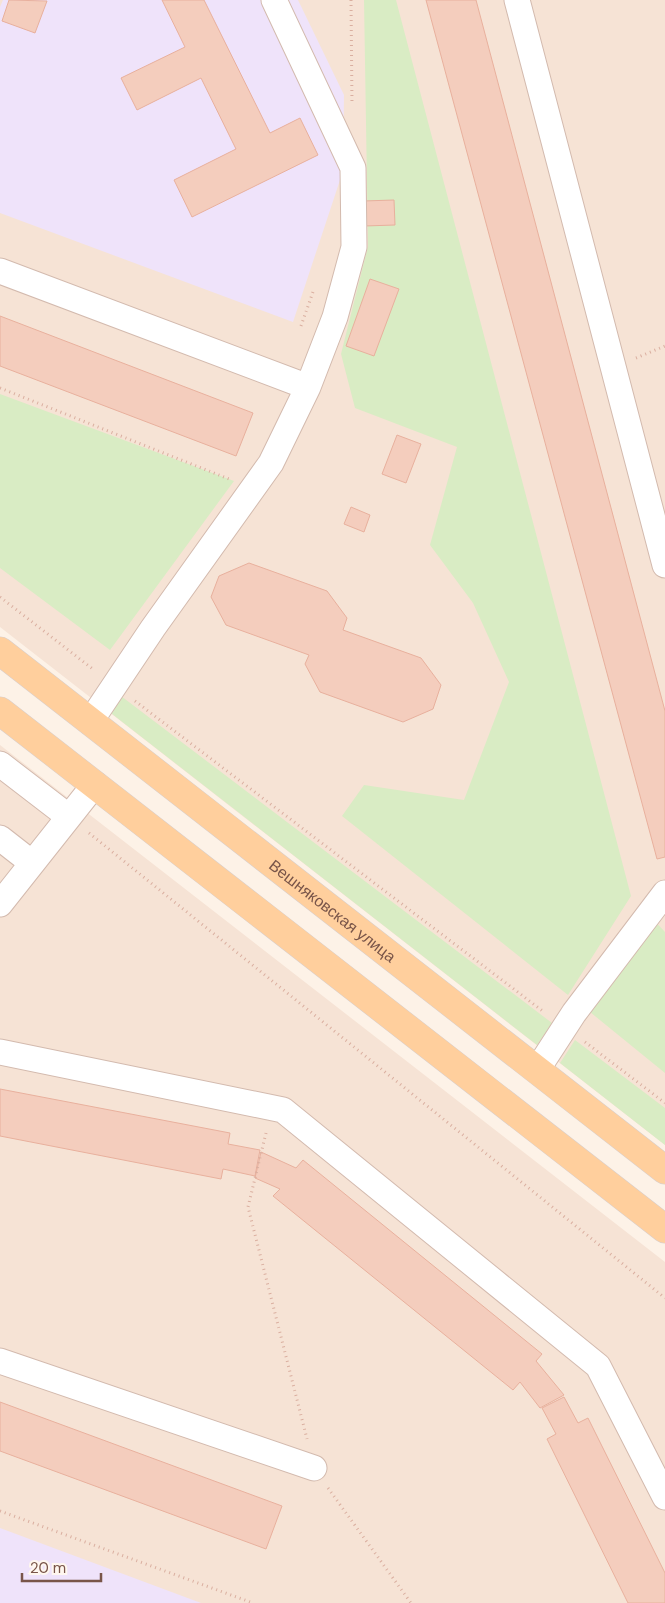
<svg xmlns="http://www.w3.org/2000/svg" width="665" height="1603" viewBox="0 0 665 1603" font-family="'DM Sans',sans-serif">
  <style>
    .residential { fill: #f6e3d5 }
    .education { fill: #efe3fa }
    .green { fill: #d9ecc4 }
    .building { fill: #f4cdbd; stroke: #e8b09d }
    .lines { fill: none; stroke-linecap: round; stroke-linejoin: round }
    .minor-casing { stroke: #d3baae; stroke-width: 27 }
    .major-casing { stroke: #d9cfcc; stroke-width: 29 }
    .path { stroke: #daafa0; stroke-width: 3; stroke-dasharray: 1 4; stroke-linecap: butt }
    .minor { stroke: #fff; stroke-width: 25 }
    .major { stroke: #ffcf9d; stroke-width: 28 }
    .labels { text-anchor: middle; dominant-baseline: central; stroke-width: 5; stroke-linejoin: round; paint-order: stroke }
    .street-label { font-size: 16px; fill: #795549; stroke: #fff7ef }
  </style>
  <rect width="100%" height="100%" fill="#fdf2e7"/>
  <path class="residential" d="M0,0H665V1145L0,627Z
    M0,745L665,1262V1603H0Z"/>
  <path class="education" d="M3,0H298L344,95L343,171L293,322L0,213V7Z
    M0,1528L201,1603H0Z"/>
  <path class="green" d="M364,0H396L631,896L568,995L342,816L364,785L464,800L509,682L473,603L430,545L457,447L355,408L341,354L368,246Z
    M0,394L234,481L110,650L0,568Z
    M117,693L552,1023L537,1045L107,710Z
    M650,916L665,932V1073L590,1012Z
    M575,1040L665,1108V1145L560,1063Z"/>
  <path class="building" d="M9,0L47,1L35,33L2,21Z
    M162,0H204L270,133L300,118L318,155L192,217L174,180L236,149L201,78L137,110L121,78L185,47Z
    M426,0H476L665,711V857L657,859Z
    M394,200L395,225L364,226L363,201Z
    M370,279L399,289L374,356L346,346Z
    M0,316L253,413L236,456L0,366Z
    M397,435L421,444L406,483L382,474Z
    M351,507L370,515L364,532L344,524Z
    M249,563L327,591L347,618L343,630L421,658L441,685L433,709L403,722L320,692L305,664L309,655L226,625L211,597L219,576Z
    M0,1089L230,1133L228,1144L260,1150L255,1176L223,1169L221,1179L0,1136Z
    M261,1152L296,1168L303,1160L542,1354L536,1361L564,1395L540,1408L520,1382L513,1390L273,1196L280,1189L255,1178Z
    M564,1397L578,1423L588,1418L665,1573V1603H628L547,1439L556,1434L542,1408Z
    M0,1402L282,1506L266,1549L0,1451Z"/>
  <g class="lines">
    <g class="minor-casing">
      <path id="minor" d="M517,0L665,565
        M0,271L308,387
        M90,722L153,628L271,463L308,387L335,317L354,247L353,168L274,0
        M0,764L69,817
        M0,838L32,863
        M0,904L95,784
        M0,1052L283,1110L598,1366L665,1497
        M537,1070L574,1013L665,893
        M0,1361L314,1468"/>
    </g>
    <g class="major-casing">
      <g id="major">
        <path id="s1" d="M0,651L665,1170"/>
        <path d="M0,711L665,1229"/>
      </g>
    </g>
    <path class="path" d="M351,0L352,104
      M301,326L314,289
      M636,358L665,346
      M0,388L229,479
      M0,597L94,670
      M135,701L544,1012
      M89,833L665,1298
      M585,1042L665,1103
      M266,1133L248,1207L307,1439
      M328,1488L411,1603
      M0,1511L253,1603"/>
    <use href="#minor" class="minor"/>
    <use href="#major" class="major"/>
  </g>
  <g class="labels">
    <g class="street-label">
      <text stroke="none"><textPath href="#s1" startOffset="422">Вешняковская улица</textPath></text>
    </g>
  </g>
  <path d="M22 1573v8h79v-8" fill="none" stroke="#795549" stroke-width="2.5"/>
  <text x="30" y="1573" font-size="15" fill="#795549" stroke="#fff7ef" stroke-width="4" paint-order="stroke">20 m</text>
</svg>
